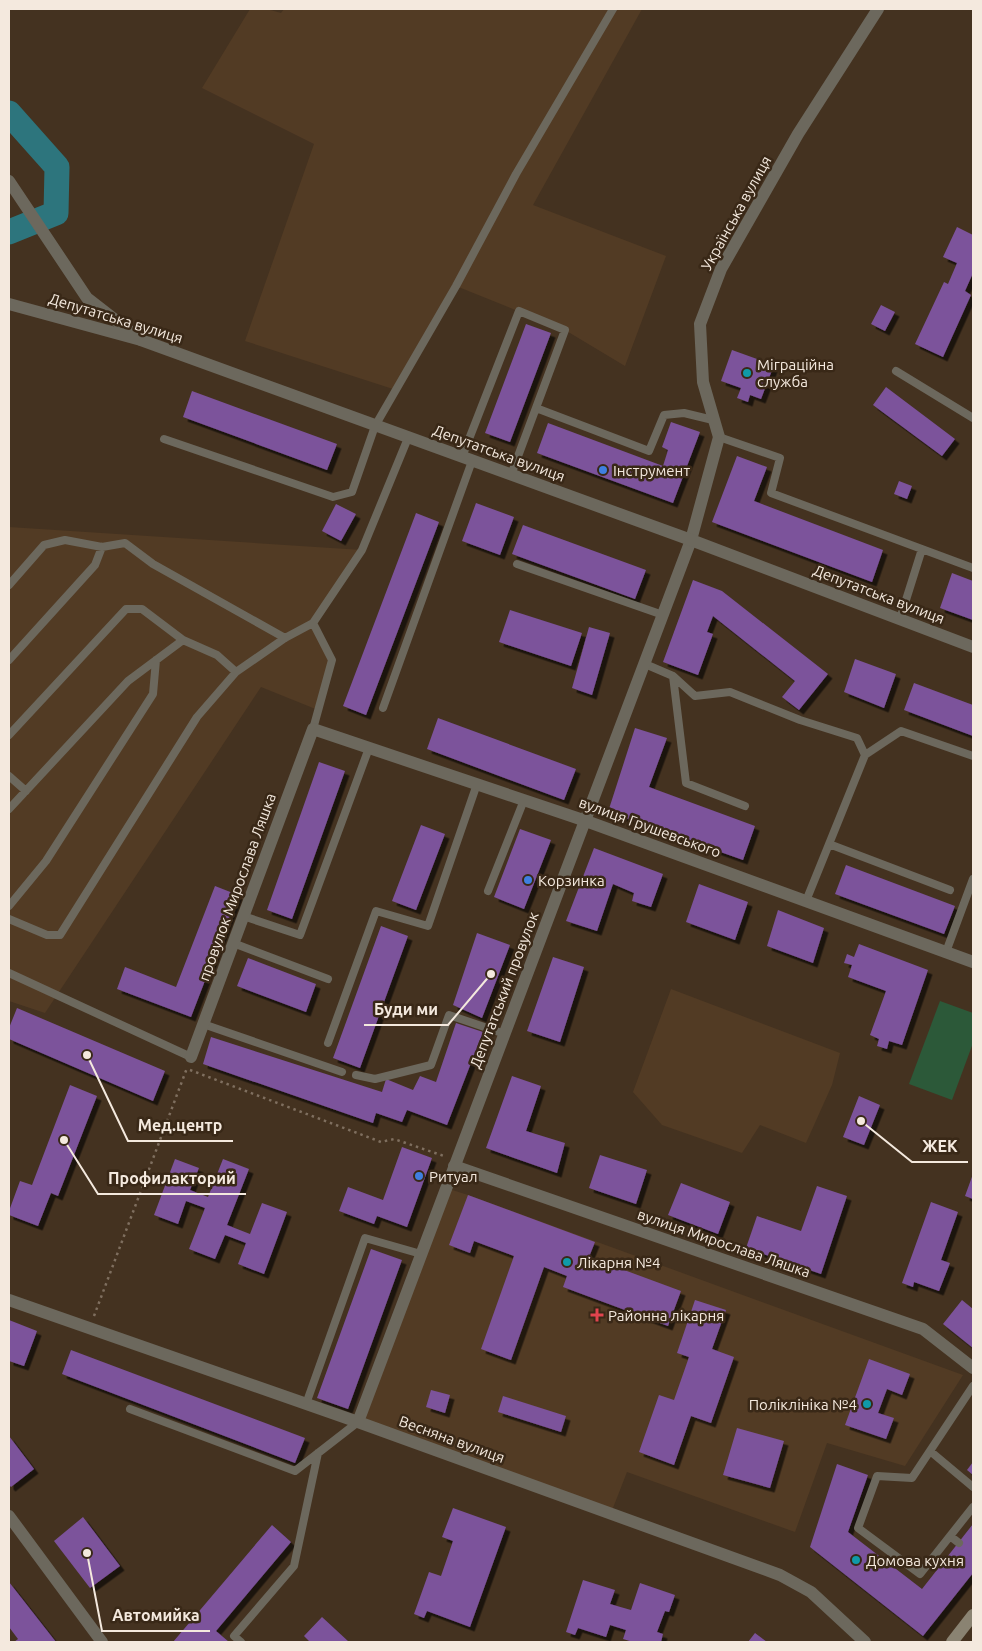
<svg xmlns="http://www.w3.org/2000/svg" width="982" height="1651" viewBox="0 0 982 1651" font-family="Ubuntu,sans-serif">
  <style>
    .built { fill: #523b24 }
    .green { fill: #2c5939 }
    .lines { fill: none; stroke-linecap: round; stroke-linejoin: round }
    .river { stroke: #2d757d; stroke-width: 25 }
    .building { fill: #7c529b; filter: url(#shadow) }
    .path { stroke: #7f6f5f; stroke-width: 2.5; stroke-dasharray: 2.5 4; stroke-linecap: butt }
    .service { stroke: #6c685d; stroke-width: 8 }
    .minor { stroke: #6c685d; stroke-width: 12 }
    .tertiary { stroke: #6c685d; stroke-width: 12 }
    .secondary { stroke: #8a8372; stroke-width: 12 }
    .culture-dot { fill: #0f9aa8; stroke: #392817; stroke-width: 2 }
    .shop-dot { fill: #3f7fe0; stroke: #392817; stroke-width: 2 }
    .health-dot { fill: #e0444e; stroke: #392817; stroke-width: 2 }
    .labels { text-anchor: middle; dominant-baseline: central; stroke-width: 5; stroke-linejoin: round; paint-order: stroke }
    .street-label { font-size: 15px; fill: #f4e9de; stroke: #392817 }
    .poi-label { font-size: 15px; fill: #f4e9de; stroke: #392817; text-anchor: start }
    .leader { fill: none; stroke: #f4e9de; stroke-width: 2 }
    .callout-dot { fill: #f4e9de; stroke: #392817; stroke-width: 2 }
    .callout-label { font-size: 16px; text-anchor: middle; font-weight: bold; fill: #f4e9de; stroke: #392817; stroke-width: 5; stroke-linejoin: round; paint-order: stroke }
  </style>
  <defs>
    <filter id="shadow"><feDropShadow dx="4.5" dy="4.5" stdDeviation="0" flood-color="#0009"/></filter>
  </defs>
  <rect width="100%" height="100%" fill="#443220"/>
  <path class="built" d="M250,9H267L281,13L284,9H642L533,205L666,256L625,366L565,330L456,286L396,390L245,341L314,144L202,88Z
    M9,527L362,550L313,623L332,660L318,710L261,687L45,1013L9,1001Z
    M671,989L840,1053L832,1085L806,1143L760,1125L742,1153L662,1125L633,1092Z
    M446,1188L468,1195L963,1375L905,1466L827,1443L795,1532L627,1472L611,1513L358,1422Z"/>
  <path class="green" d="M940,1001L973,1013V1043L952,1100L909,1084Z"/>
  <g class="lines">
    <path class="river" d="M9,113L57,167L56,213L9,232"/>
  </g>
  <path class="building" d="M957,227L973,235V273L965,291L971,295L943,357L915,344L944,282L948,284L957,263L943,257Z
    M881,305L895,312L885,331L871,324Z
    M526,324L551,333L510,442L485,433Z
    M732,350L774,365L761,399L750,395L748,402L737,398L741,388L721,381Z
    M886,387L955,439L942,456L873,405Z
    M192,391L337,444L327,470L183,417Z
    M671,422L700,432L673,503L537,453L548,423L663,466L668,450L662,447Z
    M737,456L767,467L754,501L883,550L872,582L712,522Z
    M899,481L912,486L907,499L894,494Z
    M476,503L514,517L500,555L462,541Z
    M336,504L356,514L341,541L322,531Z
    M416,513L439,522L366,715L343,706Z
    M523,525L646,570L635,599L512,554Z
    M952,573L973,581V620L940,608Z
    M693,580L722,591L828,674L799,710L782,697L795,681L713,616L707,632L713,634L698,675L663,662Z
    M510,610L582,633L571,666L499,642Z
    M589,627L610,633L592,695L572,688Z
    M855,659L896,674L884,708L844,692Z
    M914,683L973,705V736L904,710Z
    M438,718L576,769L564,800L427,749Z
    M635,728L667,738L649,787L755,826L743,860L608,812Z
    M319,762L345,771L292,919L267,910Z
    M421,825L445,834L416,910L392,901Z
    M520,829L551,840L524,909L494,897Z
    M594,848L663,874L651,907L632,901L634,893L613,884L597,931L566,921Z
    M846,865L955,906L944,934L835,894Z
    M699,884L748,902L735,940L686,922Z
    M215,886L238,895L191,1017L117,989L125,967L176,987Z
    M778,910L824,928L813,963L767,946Z
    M381,926L408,936L360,1068L333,1058Z
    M477,933L510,945L482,1018L453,1005Z
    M859,944L928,970L902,1045L889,1041L887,1049L877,1046L879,1039L870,1035L886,991L848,977L852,965L844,963L847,954L854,957Z
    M553,957L584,967L560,1042L527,1031Z
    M248,958L316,984L306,1012L237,986Z
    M17,1008L165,1071L153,1101L9,1039V1028Z
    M456,1023L483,1032L447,1125L407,1110L402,1122L376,1113L373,1123L203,1064L211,1037L382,1092L386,1079L413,1090L420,1076L436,1082Z
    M512,1076L541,1086L526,1131L565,1143L557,1173L486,1148Z
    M70,1085L97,1096L58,1196L51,1193L38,1226L9,1215V1211L20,1181L32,1185Z
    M859,1096L880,1105L864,1145L843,1137Z
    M402,1147L432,1158L407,1227L377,1216L374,1224L339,1211L348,1187L383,1200Z
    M600,1155L647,1170L636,1204L589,1188Z
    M175,1159L199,1168L190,1190L208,1197L223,1159L249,1169L227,1225L250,1234L262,1203L287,1212L264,1274L238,1264L246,1243L225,1235L215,1259L189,1249L205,1208L186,1201L178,1224L154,1215Z
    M973,1174V1199L965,1196Z
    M681,1183L730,1202L718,1234L668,1215Z
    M817,1186L847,1196L821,1274L746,1248L757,1216L801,1231Z
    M468,1195L595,1242L589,1257L681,1291L668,1326L563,1287L567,1276L544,1267L511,1360L481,1349L514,1256L474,1241L470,1253L449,1245Z
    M931,1202L958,1212L941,1260L950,1263L939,1291L914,1282L913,1287L902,1283Z
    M371,1249L402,1260L348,1409L317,1398Z
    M695,1300L726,1310L712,1349L734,1357L711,1423L691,1416L674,1465L639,1452L659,1395L674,1400L689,1357L677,1353Z
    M962,1300L973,1309V1348L943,1324Z
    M9,1320L37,1331L24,1366L9,1361Z
    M71,1350L305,1438L295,1463L62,1374Z
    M869,1359L910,1374L902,1395L887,1389L878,1413L894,1418L886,1439L845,1425Z
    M431,1390L450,1395L445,1413L426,1407Z
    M503,1396L566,1416L561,1432L498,1412Z
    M737,1428L784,1441L770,1488L723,1475Z
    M9,1436L34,1469L11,1487L9,1485Z
    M973,1462V1475L967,1470Z
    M837,1464L868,1475L848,1532L922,1589L973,1524V1573L923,1636L810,1547Z
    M453,1508L506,1527L470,1627L427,1611L424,1618L414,1614L429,1572L441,1576L453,1541L442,1537Z
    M83,1517L120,1566L90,1588L54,1541Z
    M272,1525L291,1542L216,1631L229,1642H173Z
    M583,1580L615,1590L610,1604L631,1610L640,1583L675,1595L669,1612L665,1611L657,1632L663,1634L661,1642H633L623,1639L626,1630L610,1625L606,1637L578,1628L575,1635L566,1632Z
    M9,1582L56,1642H14L18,1639L9,1627Z
    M322,1617L349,1642H310L304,1636Z
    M755,1633L767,1642H748Z"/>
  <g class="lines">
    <path class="path" d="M190,1070L381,1142L394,1139L444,1156
      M94,1316L187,1068"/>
    <path class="service" d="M896,371L973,418
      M536,408L649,451L664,415L684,413L713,420
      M719,437L780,458L771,493L973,568
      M164,439L333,497L352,492L375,426L456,286L516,174L613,9
      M462,457L519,311L565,330L511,475
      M517,564L663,615
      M9,585L44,545L65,540L102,547L125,543L153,564L285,638
      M900,619L922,549
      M9,660L95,565L102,547
      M645,664L673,676L686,783L745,806
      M673,676L695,696L730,692L800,720L857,738L865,755
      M383,708L472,461
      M313,729L332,660L313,623L362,550L408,438
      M9,735L126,609H142L183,640L217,655L236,672
      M9,776L26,791
      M9,809L128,681L183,640
      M829,844L950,890
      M488,891L524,800
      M806,901L865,755L901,731L973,756
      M9,906L46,861L153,694L156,660
      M243,916L300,935L369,748
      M9,919L47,935H60L197,717L236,672L285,638L313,623
      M233,943L328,979
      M946,952L973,879
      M9,973L191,1057
      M203,1024L342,1072
      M328,1043L376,911L428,926L477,784
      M356,1075L375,1079L431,1065L449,1015L505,1034
      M973,1386L912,1478L877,1476L858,1528L920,1574L973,1507
      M306,1404L365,1238L421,1254
      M130,1409L295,1471L358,1422
      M930,1451L973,1487
      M950,1536L959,1543
      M241,1642L234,1636L294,1566L318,1453"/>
    <path class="minor" d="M9,181L87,298L141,340
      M191,1057L313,729L586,821L973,962
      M454,1166L923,1329L973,1368
      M9,1300L358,1422L780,1575L811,1592L865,1642
      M358,1422L691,540L719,437L703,382L700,324L721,269L798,134L878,9
      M9,1516L102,1642"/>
    <path class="tertiary" d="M9,304L141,340L691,540L973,647"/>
    <path class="secondary" d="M952,1642L973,1615"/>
  </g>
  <g class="culture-dot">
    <circle cx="747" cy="373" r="5"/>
    <circle cx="567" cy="1262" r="5"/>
    <circle cx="867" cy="1404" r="5"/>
    <circle cx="856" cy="1560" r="5"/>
  </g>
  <g class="shop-dot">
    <circle cx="603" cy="470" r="5"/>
    <circle cx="528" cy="880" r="5"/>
    <circle cx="419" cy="1176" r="5"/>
  </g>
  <path class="health-dot" d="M594.5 1307.5h5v5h5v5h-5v5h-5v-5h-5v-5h5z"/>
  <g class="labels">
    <g class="street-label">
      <text transform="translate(736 213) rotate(-61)">Українська вулиця</text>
      <text transform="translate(116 318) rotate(17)">Депутатська вулиця</text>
      <text transform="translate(499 453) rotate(20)">Депутатська вулиця</text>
      <text transform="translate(879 594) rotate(21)">Депутатська вулиця</text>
      <text transform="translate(650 827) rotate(20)">вулиця Грушевського</text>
      <text transform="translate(237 887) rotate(-70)">провулок Мирослава Ляшка</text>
      <text transform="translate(504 990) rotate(-69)">Депутатський провулок</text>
      <text transform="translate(724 1243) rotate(19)">вулиця Мирослава Ляшка</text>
      <text transform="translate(452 1439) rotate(20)">Весняна вулиця</text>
    </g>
    <g class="poi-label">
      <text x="757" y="364">Міграційна<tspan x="757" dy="17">служба</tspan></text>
      <text x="613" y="470">Інструмент</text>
      <text x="538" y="880">Корзинка</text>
      <text x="429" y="1176">Ритуал</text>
      <text x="577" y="1262">Лікарня №4</text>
      <text x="608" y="1315">Районна лікарня</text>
      <text x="857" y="1404" text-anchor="end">Поліклініка №4</text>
      <text x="866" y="1560">Домова кухня</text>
    </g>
  </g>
  <path class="leader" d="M491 974L448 1025H364M87 1055L128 1141H233M861 1121L912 1162H968M64 1140L98 1194H246M87 1553L102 1631H210"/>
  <g class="callout-dot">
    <circle cx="491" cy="974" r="5"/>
    <circle cx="87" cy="1055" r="5"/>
    <circle cx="861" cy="1121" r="5"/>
    <circle cx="64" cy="1140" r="5"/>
    <circle cx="87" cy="1553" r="5"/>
  </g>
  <g class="callout-label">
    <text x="406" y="1015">Буди ми</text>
    <text x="180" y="1131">Мед.центр</text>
    <text x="940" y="1152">ЖЕК</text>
    <text x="172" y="1184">Профилакторий</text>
    <text x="156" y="1621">Автомийка</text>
  </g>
  <rect width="982" height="1651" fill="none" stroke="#f4e9de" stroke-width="20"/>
</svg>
